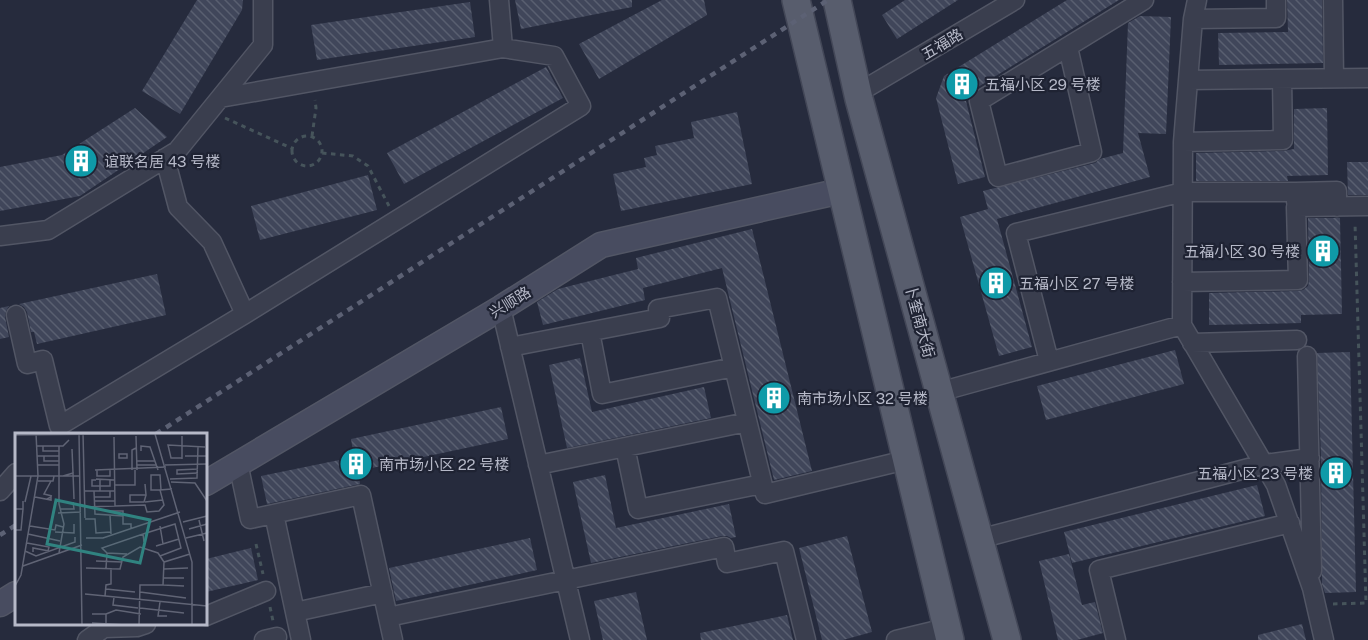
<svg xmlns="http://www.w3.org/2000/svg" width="1368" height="640" viewBox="0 0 1368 640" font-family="'Public Sans','Noto Sans SC',sans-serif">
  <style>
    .building { fill: url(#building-back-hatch) }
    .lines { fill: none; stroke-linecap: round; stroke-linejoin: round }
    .street-casing { stroke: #525665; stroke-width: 21 }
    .secondary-casing { stroke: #525665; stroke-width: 27 }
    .primary-casing { stroke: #434757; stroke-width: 30 }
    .path { stroke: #46545b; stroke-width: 3; stroke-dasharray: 4.5 4.5; stroke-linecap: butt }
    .street { stroke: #3a3e4e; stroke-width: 18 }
    .secondary { stroke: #484c60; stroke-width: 24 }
    .primary { stroke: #585d6d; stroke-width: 27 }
    .rail { stroke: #5c6174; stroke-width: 4.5; stroke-dasharray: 6 6; stroke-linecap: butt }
    .labels { text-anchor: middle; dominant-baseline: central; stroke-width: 4.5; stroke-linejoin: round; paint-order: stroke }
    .street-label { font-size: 15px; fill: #b6b9c8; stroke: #1f2333 }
    .poi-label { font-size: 15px; fill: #b6b9c8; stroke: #1f2333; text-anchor: start }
    .inset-road { fill: none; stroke: #606475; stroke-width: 1.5 }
    .view { fill: #308380; fill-opacity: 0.15; stroke: #308380; stroke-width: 3 }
    .inset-edge { fill: none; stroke: #b6b9c8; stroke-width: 3 }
  </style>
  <defs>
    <pattern id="building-back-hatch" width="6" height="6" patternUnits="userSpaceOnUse" patternTransform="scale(1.5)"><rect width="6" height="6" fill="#40465a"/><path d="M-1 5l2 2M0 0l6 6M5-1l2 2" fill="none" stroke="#595f70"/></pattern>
  </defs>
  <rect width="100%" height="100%" fill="#262b3d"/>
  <path class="building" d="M197,0H243L242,10L180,114L142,91Z
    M515,0H632V7L521,29Z
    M662,0H704L707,15L599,79L579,44Z
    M905,0H958L897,39L882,15Z
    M1067,0H1119L970,92L966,101L985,177L958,184L936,98L944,76Z
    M1287,0H1322L1323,63L1219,65L1218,33L1288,32Z
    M470,2L475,37L317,60L311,25Z
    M1140,16L1171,17L1166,134L1138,133L1150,177L997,219L1032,347L999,356L960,217L988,209L983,191L1095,163L1100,159L1123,153L1128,23Z
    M546,67L563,98L404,184L387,153Z
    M135,108L167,137L80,196L0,211V167L62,155Z
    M1327,108L1328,175L1287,176L1288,181H1196V153L1283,151L1294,149V109Z
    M737,112L752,184L621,211L613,174L646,167L644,158L657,155L655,146L694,138L691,122Z
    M1347,162H1368V195H1348Z
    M368,175L377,210L260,240L251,206Z
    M1308,218H1340L1342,314L1301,315V323L1209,325V293L1298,291L1303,290L1308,286L1309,280Z
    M752,229L812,471L774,480L722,268L643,288L645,300L543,325L537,302L558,289L638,269L636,258Z
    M157,274L166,315L37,344L34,332H31L27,312L24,307L19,304Z
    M9,306L6,311L5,317L9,337L0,339V308Z
    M1175,350L1184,384L1046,420L1037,386Z
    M1350,352L1356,592L1325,593L1322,584L1321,457L1317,353Z
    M580,358L592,412L704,387L711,418L567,448L549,365Z
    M501,407L508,439L358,471L360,484L267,504L261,476L354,457L351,439Z
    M605,475L616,528L729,504L736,537L731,538L727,536H722L591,563L573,482Z
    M1257,485L1265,516L1072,563L1064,532Z
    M847,536L872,632L843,640H822L799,548Z
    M530,538L537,570L396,601L389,568Z
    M251,548L258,580L206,592V559Z
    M1069,554L1082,605L1095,602L1103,633L1077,640H1058L1039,561Z
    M636,592L647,640H603L594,601Z
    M787,615L793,640H701L700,633Z
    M1302,624L1306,640H1258V635Z"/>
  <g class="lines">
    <g class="street-casing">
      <path id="street" d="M1197,0L1193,19L1183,142L1182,325L1276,485L1312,588L1324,640
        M1333,0L1334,78
        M1193,19L1276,18V0
        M1068,47L1092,152L998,177L979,101L1144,0
        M1188,80L1368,78
        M868,87L1015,0
        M220,98L503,48
        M1183,142L1283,140L1282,79
        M165,158L178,207L212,242L245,314
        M1296,202V192L1337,191V207
        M0,236L48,230L177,151L263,45V0
        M1182,282L1298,280L1296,207L1368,206
        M501,308L580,640
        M16,315L27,364L43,360L59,426L245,314L581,106L554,56L503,48L499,0
        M590,332L602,394L734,367
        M1192,343L1297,340
        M510,347L660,318L658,309L717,298L765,494L906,460
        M1307,356L1312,571
        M1049,361L1016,233L1183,192H1296
        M939,392L1182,325
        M625,447L638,509L762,484
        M238,463L250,519L361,495L393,640
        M538,465L747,422
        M0,491L16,473
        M274,514L301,640
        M979,539L1264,464L1310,458
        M295,612L383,593
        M206,616L266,591
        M388,617L724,547L727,563L784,551L806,640
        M87,640L104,628L137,627L146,624
        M264,640L277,637
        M896,640L946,628
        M1116,640L1099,570L1290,523"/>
    </g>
    <g class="secondary-casing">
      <path id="secondary" d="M206,483L501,308L601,245L841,191
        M0,604L16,594"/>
    </g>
    <g class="primary-casing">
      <path id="primary" d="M796,0L950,640
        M837,0L859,99L1007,640"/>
    </g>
    <path class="path" d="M225,118L291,148
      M292 151a15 15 0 1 1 30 0a15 15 0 1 1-30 0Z
      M312,136L316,108L315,100
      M322,153L353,156L368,166L389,206
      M256,544L263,574
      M1333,604L1366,603L1355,223
      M270,607L273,621"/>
    <use href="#street" class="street"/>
    <use href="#secondary" class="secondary"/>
    <use href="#primary" class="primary"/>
    <path class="rail" d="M156,434L828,0
      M0,535L16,525"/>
  </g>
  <defs>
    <g id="building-disc" transform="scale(1.725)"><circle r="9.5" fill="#0f9aa8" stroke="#1f2333"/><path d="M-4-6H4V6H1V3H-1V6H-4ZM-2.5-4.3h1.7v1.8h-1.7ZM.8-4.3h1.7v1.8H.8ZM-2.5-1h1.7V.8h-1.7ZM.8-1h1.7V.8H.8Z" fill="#fff"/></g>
  </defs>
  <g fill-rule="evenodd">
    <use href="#building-disc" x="962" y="84"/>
    <use href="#building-disc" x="81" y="161"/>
    <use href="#building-disc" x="1323" y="251"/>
    <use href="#building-disc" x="996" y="283"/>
    <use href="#building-disc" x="774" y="398"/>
    <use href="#building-disc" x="356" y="464"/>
    <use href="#building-disc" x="1336" y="473"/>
  </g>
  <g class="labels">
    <g class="street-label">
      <text transform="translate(942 44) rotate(-31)">五福路</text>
      <text transform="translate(510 302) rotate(-32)">兴顺路</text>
      <text transform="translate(920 321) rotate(75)">卜奎南大街</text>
    </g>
    <g class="poi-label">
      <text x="985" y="84">五福小区 29 号楼</text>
      <text x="104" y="161">谊联名居 43 号楼</text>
      <text x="1300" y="251" text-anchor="end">五福小区 30 号楼</text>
      <text x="1019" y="283">五福小区 27 号楼</text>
      <text x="797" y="398">南市场小区 32 号楼</text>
      <text x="379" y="464">南市场小区 22 号楼</text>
      <text x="1313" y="473" text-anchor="end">五福小区 23 号楼</text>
    </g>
  </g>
  <g transform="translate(15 433)">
    <rect width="192" height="192" fill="#262b3d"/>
    <path class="inset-road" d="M64,0L67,192M68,0L70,85M140,1L177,129V192M0,2L192,0M121,3L122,37M167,3V26M99,4L100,73M21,13H48L54,7M28,13V18H44M57,16L58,40M126,18V13L135,14L143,37M104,21H112V25H104ZM22,23H44M29,23V28H44M170,23H192M167,25H156L153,12L190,14M121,28H140M23,32H44M122,32H141M150,32L192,31M80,37L151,34M82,37V43H95V37M117,37V17L121,15M183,40L162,41V37L183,36M0,43H65M48,43L58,40L59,66M81,46L99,47M155,46L182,45L183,14M81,47H77V53H85V58M85,47V53H95V47M23,48H38L39,43M36,48L29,61L37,63M156,49L180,50L192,68M130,51L131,62H115V69H129L131,62M100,52H120V37M145,57H136V42H145L146,57M69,58H100M79,58L80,81L108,83M20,64L36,67V64L32,66M79,64H95V58M80,68H100M10,69L16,43M130,69L148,67M70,74L130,72L132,79L144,78L149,72L145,57L157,56M45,76H59L58,69M95,78H108V91H116V95M43,80L66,79M95,82L96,101M70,86H80L81,100L96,99M184,87L189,108M168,89L192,83M15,93L40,97L41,92L48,94M145,93L148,111M0,94V76H8V68M174,96L192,91M0,97H6L8,76M40,99L59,100V91M13,101L45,108M128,101L160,91L166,115L145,123M71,105H88L165,79M171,105L192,100M12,110L34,114L33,118M141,113L164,106M10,118L21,123L60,109V104M18,119V115L34,118M44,120L49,91L44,71V13M92,120L112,121M81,128L107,129M8,133L67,112M71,135L105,136L108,124L125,114L143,120L149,129L175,121M91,135L92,120L87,115L128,101L129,109M149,136L173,135M148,145H169M148,152L169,153M0,153L6,142L23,43L21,0M91,156L120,159M125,159L171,165M70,161L192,173M90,163L91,152L96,151V135M99,164L98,172L123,175M145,169L143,183H152M125,175L169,180M77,181H91V190M91,181L101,177L126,181M77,190L111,192M124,192L125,152H148L149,129"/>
    <path class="view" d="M41,67L135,87L125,130L32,111Z"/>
    <rect width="192" height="192" class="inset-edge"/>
  </g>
</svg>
